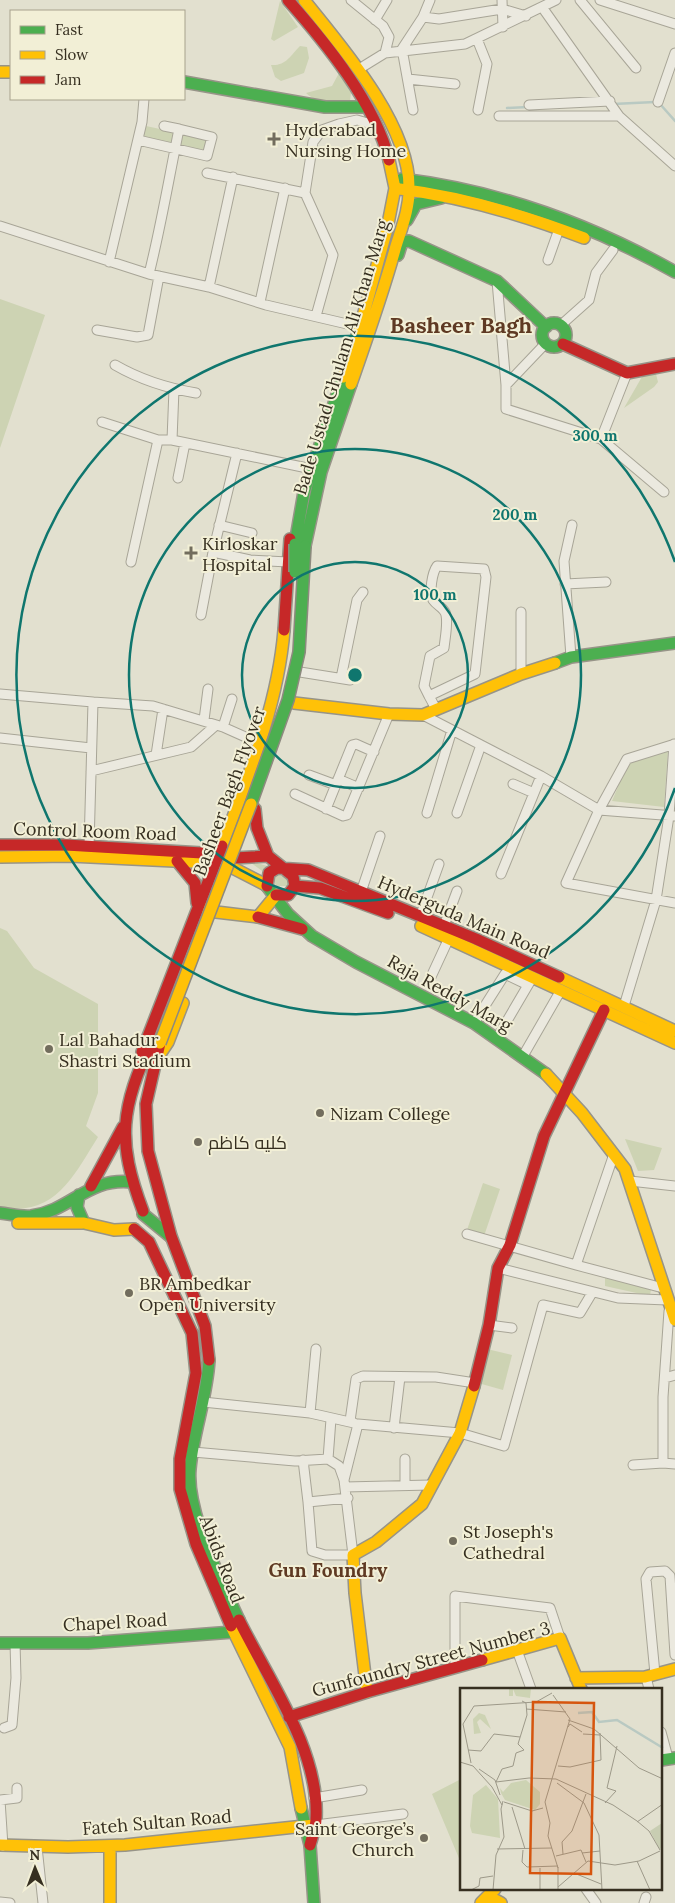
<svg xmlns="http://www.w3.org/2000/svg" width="675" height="1903" viewBox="0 0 675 1903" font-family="Lora,Cairo,serif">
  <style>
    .green { fill: #cdd3b3 }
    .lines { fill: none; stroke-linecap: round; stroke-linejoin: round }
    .stream { stroke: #b9c9c2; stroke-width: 2.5 }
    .street-casing { stroke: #a8a597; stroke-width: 11 }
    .fast-casing { stroke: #979488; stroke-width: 14 }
    .slow-casing { stroke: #979488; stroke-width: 14 }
    .jam-casing { stroke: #979488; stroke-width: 14 }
    .street { stroke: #ebe9df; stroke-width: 9 }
    .fast { stroke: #4caf50; stroke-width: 11 }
    .slow { stroke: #ffc107; stroke-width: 11 }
    .jam { stroke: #c62828; stroke-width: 11 }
    .fast-bridge-casing { stroke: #8d8a7f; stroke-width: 14; stroke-linecap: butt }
    .slow-bridge-casing { stroke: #8d8a7f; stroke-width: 14; stroke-linecap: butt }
    .fast-bridge { stroke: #4caf50; stroke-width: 11 }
    .slow-bridge { stroke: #ffc107; stroke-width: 11 }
    .ring { fill: none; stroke: #0f766e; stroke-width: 2.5 }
    .poi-dot { fill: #726d5d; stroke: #f2efd6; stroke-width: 2 }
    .labels { text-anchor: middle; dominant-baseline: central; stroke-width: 4; stroke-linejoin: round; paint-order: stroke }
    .poi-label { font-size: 18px; fill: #362f20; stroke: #f2efd6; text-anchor: start }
    .street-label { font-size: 18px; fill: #362f20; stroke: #f2efd6 }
    .neighbourhood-label { font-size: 19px; font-weight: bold; fill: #5f3a23; stroke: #f2efd6 }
    .district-label { font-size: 22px; font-weight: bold; fill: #5f3a23; stroke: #f2efd6 }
    .inset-river { fill: none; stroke: #b9c9c2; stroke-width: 2.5 }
    .inset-road { fill: none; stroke: #9d9989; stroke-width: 1 }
    .view { fill: #d6550e; fill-opacity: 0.15; stroke: #d6550e; stroke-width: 2.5 }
    .inset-edge { fill: none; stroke: #362f20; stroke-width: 2.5 }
    .centre { fill: #0f766e; stroke: #f2efd6; stroke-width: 2.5 }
    .ring-label { font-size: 15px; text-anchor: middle; font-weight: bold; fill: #0f766e; stroke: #f2efd6; stroke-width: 4; stroke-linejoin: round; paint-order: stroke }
  </style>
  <rect width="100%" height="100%" fill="#e2e0cf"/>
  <path class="green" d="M280,1L298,27L274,41L271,39Z
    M300,46L307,47L309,58L304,73L281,81L275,77L271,65C286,66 290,56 300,46Z
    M339,73L351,93L350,101C336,104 317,104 306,93L332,86Z
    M146,126L174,132L171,146L143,139Z
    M182,134L210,140L207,154L179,148Z
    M0,299L45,315L0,448Z
    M655,370L658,382L654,387L624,408L643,375Z
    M668,750L664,807L612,801L628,763Z
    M247,860L277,869L291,878L288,886H276L273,879Z
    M0,928L7,931L34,968L98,1004V1093L86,1126L98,1137C74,1175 55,1218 0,1207Z
    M625,1139L662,1148L654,1170L638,1171Z
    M483,1183L500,1189L484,1236L467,1230Z
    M605,1278L651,1289L650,1296L605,1286Z
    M487,1349L512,1355L503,1390L478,1383Z
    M461,1779V1863L432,1794Z"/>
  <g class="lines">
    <path class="stream" d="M613,104L655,102
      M660,104L675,121
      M507,108L528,107"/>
    <g class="street-casing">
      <path id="street" d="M351,0L383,26L389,37L385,53
        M502,0L503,27
        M580,0L636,68
        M600,0L675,24
        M542,7L619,116L675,166
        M423,17L439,19L502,9L526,16
        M375,20L387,0
        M477,39L487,64L478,110
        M359,69L385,53L465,44L556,0
        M408,79L455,84
        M658,102L675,53
        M529,105L610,101
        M413,110L402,49L423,17L430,0
        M499,116H619
        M164,126L179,129
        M138,140L207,156L212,137L179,129C169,178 161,226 149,274
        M207,173L305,193
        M0,226L149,274L209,287L266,305L360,327
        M548,260L559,229
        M109,262L142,122L144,99
        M497,281L506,385V409L601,439L664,492
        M209,287L233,177
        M260,302L285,188
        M316,316L333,255L305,193L313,142L322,130L339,124L357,120L375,125
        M561,325L589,300L596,273L613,250
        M97,330L137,337L148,335L159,276
        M115,365C141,380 166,388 196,393
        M506,385L546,343
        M102,422L158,440
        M601,439L627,373
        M172,440L312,469
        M178,478L185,443
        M219,525L252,533
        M213,552L250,560L288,562
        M131,562L158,440H172L174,389
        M565,584L606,582
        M521,612V674
        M201,615L213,552L237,453
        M571,657L564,561L572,525
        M300,672L350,680
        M341,678L357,600L363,592
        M0,694L93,702
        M429,696L424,686L430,656L444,648C445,638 448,625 446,615C445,608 437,606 433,600C429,592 432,573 437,566L484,569L486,577L475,674L429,696L436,709
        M423,715L541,776L599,810L675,816
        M204,720L208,689
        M223,727L232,699
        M0,738L91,748
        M675,744L627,759L599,810L566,883L675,903
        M156,755L163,709
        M91,771L191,747L216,725
        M309,775L336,785
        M338,779L359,788
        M513,784L534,793
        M295,794L343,816L347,815L389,714
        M326,809L352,745L356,744L374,752
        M427,813L452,730
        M457,813L481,745
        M89,846L93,702L153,706L223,727L259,743
        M501,874L541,776
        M361,892L380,836
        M420,917L439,864
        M444,926L457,891
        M430,979L449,938
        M624,1006L656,900L669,816L674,744
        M474,1023L505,974L528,985
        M497,1038L531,980
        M523,1056L561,990
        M630,1181L675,1186
        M467,1234L576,1265L614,1154
        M576,1265L663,1288
        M498,1268L618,1298L667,1300
        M669,1311L663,1397V1463L675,1464
        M489,1325L512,1328
        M316,1349L310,1413L354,1423
        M665,1378L675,1375
        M203,1402L310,1413
        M350,1421L356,1379L363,1376L436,1377L475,1383
        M394,1428L400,1377
        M193,1452L295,1461L328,1459L339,1466L344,1480L358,1424L460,1433L504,1446L543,1305L580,1313L592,1293
        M328,1459L331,1419
        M303,1460L308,1502L348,1498
        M633,1465L663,1463
        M405,1485V1459
        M345,1487L430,1485
        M308,1502L312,1551L325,1555H353L344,1480
        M517,1650L531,1689
        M455,1667V1596L550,1608L560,1638
        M655,1674L646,1579L650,1572L665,1571L670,1576L675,1655
        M646,1677L649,1689
        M4,1728L12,1725L16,1678L15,1643
        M661,1732L668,1758
        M314,1798L362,1790
        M316,1825L403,1814
        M3,1846L0,1800L17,1798V1788
        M37,1847L43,1903
        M586,1889L596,1903
        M0,1902L10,1903
        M644,1903L646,1897"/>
    </g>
    <g class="fast-casing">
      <path id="fast" d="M184,82L325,107H366
        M402,179C499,191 590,224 675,272
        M407,220L416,204L441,198
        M398,255L402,242L409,241L497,281L546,327
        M542 335a12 12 0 1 1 24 0a12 12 0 1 1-24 0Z
        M295,544L304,492L343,377
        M305,546L321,472L351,384
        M555,663L571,657L675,643
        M266,885L288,914L312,936L356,962L474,1023L546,1074
        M79,1195L77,1207L84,1223
        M0,1213C10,1214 21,1217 31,1216C71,1211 87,1177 132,1182
        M143,1214L171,1237
        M209,1360C207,1398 193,1432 190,1469C186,1512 221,1581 239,1620
        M0,1643H88L233,1632L241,1629
        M661,1760L675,1758
        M301,1808L310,1845L314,1903"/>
    </g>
    <g class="slow-casing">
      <path id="slow" d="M304,0C342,47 409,124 409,187C410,207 402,227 396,246C383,293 367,338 351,384
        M0,72H11
        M400,189C464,197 524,215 584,238
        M343,377L360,327L387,229L395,188L389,160
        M294,703L389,714L423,715L521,674L555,663
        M222,846C248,777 278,705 284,630
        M0,857L70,856L215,863L231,867L266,885
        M203,907L216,912L258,917L276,895
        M421,926L675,1043
        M559,977L675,1031
        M158,1057L168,1042L183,1003
        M546,1074L582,1113L625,1169L675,1320
        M18,1223H84L114,1230L134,1229
        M231,1626L290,1747L301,1808
        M482,1660L560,1638L581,1689
        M576,1678L645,1677L675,1669
        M367,1692L355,1593L353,1555L376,1542L422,1504L460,1433L474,1386
        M0,1845L68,1847L125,1845L314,1825
        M110,1846V1903
        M488,1896L501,1903
        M481,1903L495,1889"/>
    </g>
    <g class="jam-casing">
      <path id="jam" d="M288,0C326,43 375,103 389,160
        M563,344L627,373L675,364
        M284,630L290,539
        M255,809L257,828L268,856
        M0,845H66L219,854L235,858L268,856L293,876L295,886L288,895H276
        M177,861L195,883L197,903
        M267,886L269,873L277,868L308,870L476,939L559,977
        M295,886L320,888L388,913
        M258,917L302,929
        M160,1043L146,1104L148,1151L171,1236L205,1326L209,1360
        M142,1052L222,846
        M91,1186L123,1127
        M143,1211C116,1139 121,1109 152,1040
        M134,1229L149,1242L192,1333L196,1373L180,1459V1489L196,1544L231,1626
        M474,1386L489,1325L498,1268L510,1245L544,1136L604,1010
        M239,1620C268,1679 320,1751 316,1819C316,1827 312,1837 310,1845
        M289,1717L367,1692L482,1660"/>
    </g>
    <use href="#street" class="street"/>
    <use href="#fast" class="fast"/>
    <use href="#slow" class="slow"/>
    <use href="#jam" class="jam"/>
    <g class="fast-bridge-casing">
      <path id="fast-bridge" d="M295,544V572
        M251,804L288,700L299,652L305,546"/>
    </g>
    <g class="slow-bridge-casing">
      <path id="slow-bridge" d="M160,1043L251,804"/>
    </g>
    <use href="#fast-bridge" class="fast-bridge"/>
    <use href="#slow-bridge" class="slow-bridge"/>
  </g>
  <g class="ring">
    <circle cx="355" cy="675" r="113"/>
    <circle cx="355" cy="675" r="226"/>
    <path d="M675 788A339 339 0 1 1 675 562"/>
  </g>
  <g class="poi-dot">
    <path d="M271.5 131.5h5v5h5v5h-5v5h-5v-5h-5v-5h5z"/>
    <path d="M188.5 545.5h5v5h5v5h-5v5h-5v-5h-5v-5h5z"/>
    <circle cx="49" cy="1049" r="5"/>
    <circle cx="320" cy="1113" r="5"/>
    <circle cx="198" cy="1142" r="5"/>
    <circle cx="129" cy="1293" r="5"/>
    <circle cx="453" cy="1541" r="5"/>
    <circle cx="424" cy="1838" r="5"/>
  </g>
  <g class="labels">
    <g class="poi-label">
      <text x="285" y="129">Hyderabad<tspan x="285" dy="21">Nursing Home</tspan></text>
      <text x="202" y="543">Kirloskar<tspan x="202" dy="21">Hospital</tspan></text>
      <text x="59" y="1039">Lal Bahadur<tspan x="59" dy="21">Shastri Stadium</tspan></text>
      <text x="330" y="1113">Nizam College</text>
      <text x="208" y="1142">كليه كاظم</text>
      <text x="139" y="1283">BR Ambedkar<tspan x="139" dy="21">Open University</tspan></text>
      <text x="463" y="1531">St Joseph's<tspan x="463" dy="21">Cathedral</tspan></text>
      <text x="414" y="1828" text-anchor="end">Saint George’s<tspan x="414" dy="21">Church</tspan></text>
    </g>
    <g class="street-label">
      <text transform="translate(341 357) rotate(-73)">Bade Ustad Ghulam Ali Khan Marg</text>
      <text transform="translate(229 791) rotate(-70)">Basheer Bagh Flyover</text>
      <text transform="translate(95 831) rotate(2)">Control Room Road</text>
      <text transform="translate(464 917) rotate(23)">Hyderguda Main Road</text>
      <text transform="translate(450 993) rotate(29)">Raja Reddy Marg</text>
      <text transform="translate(222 1559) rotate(69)">Abids Road</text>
      <text transform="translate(115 1622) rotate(-3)">Chapel Road</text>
      <text transform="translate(431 1659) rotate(-15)">Gunfoundry Street Number 3</text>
      <text transform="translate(157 1822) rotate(-5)">Fateh Sultan Road</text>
    </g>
    <g class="neighbourhood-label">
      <text x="328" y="1570">Gun Foundry</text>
    </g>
    <g class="district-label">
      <text x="461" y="325">Basheer Bagh</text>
    </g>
  </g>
  <g transform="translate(460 1688)">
    <rect width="202" height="202" fill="#e2e0cf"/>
    <path d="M49,1H71L70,10L56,8L53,1V8H49ZM19,25L25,27L31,41L20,31L17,34L21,45L14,46L13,31ZM66,92L80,104V116L75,122L45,112L41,105L40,100L43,104L51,95ZM26,97L38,111L40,150L12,145L10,138L13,107Z" fill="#cdd3b3"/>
    <path d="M202,135V158L200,162L190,143Z" fill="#c8cdb2"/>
    <path class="inset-river" d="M118,25L132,24L139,34L157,32L203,60"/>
    <path class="inset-road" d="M93,7L110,31L85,114L90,135L88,148L98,180M66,21L106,24M108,32L134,41L179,80L203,91M108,39L110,36L122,44M123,46L140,47M8,62L21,63L34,46L60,49M0,74L13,78L32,99L42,117M11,75L3,36L14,18L76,14L92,5M98,78L110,79L141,72L140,45M19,81L35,92L40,107M36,94L69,90L96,91L153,117L177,133M36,94L42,81L53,78L56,65L64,62L58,56L67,27L66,15L62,13M97,95L124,115L139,147L142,202M44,114L72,123L83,120M145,115L156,103L147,100L157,58M52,119L65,161M177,133L189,143L200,162M177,134L203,116M37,161L92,160M63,162L62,174L67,179L98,178M122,165L140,163M103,166L102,154L112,143L126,106M96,168L121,162L126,174M177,173L190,202M98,179V202M114,185L141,196M98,199L128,173L155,177L179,173L200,163M11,202L19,198L20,190L33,188M33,202L36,167L44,149L41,121L43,113M80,202V180"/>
    <path class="view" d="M73,14L134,15L131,186L70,185Z"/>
    <rect width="202" height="202" class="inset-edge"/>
  </g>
  <circle cx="355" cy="675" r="8" class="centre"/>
  <g class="ring-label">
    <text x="595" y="441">300 m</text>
    <text x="515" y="520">200 m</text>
    <text x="435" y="600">100 m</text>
  </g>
  <rect x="10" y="10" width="175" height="90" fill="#f2efd6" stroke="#a7a28d"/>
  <rect x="20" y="26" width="25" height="8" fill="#4caf50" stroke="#a7a28d"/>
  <text x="55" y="35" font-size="15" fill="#362f20">Fast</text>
  <rect x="20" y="51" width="25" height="8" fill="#ffc107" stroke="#a7a28d"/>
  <text x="55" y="60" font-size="15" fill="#362f20">Slow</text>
  <rect x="20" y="76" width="25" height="8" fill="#c62828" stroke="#a7a28d"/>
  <text x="55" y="85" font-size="15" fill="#362f20">Jam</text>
  <g transform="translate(35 1868) rotate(359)" stroke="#f2efd6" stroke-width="4" paint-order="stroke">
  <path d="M0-4L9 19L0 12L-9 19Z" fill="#362f20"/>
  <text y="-8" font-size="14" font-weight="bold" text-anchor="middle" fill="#362f20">N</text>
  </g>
</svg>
